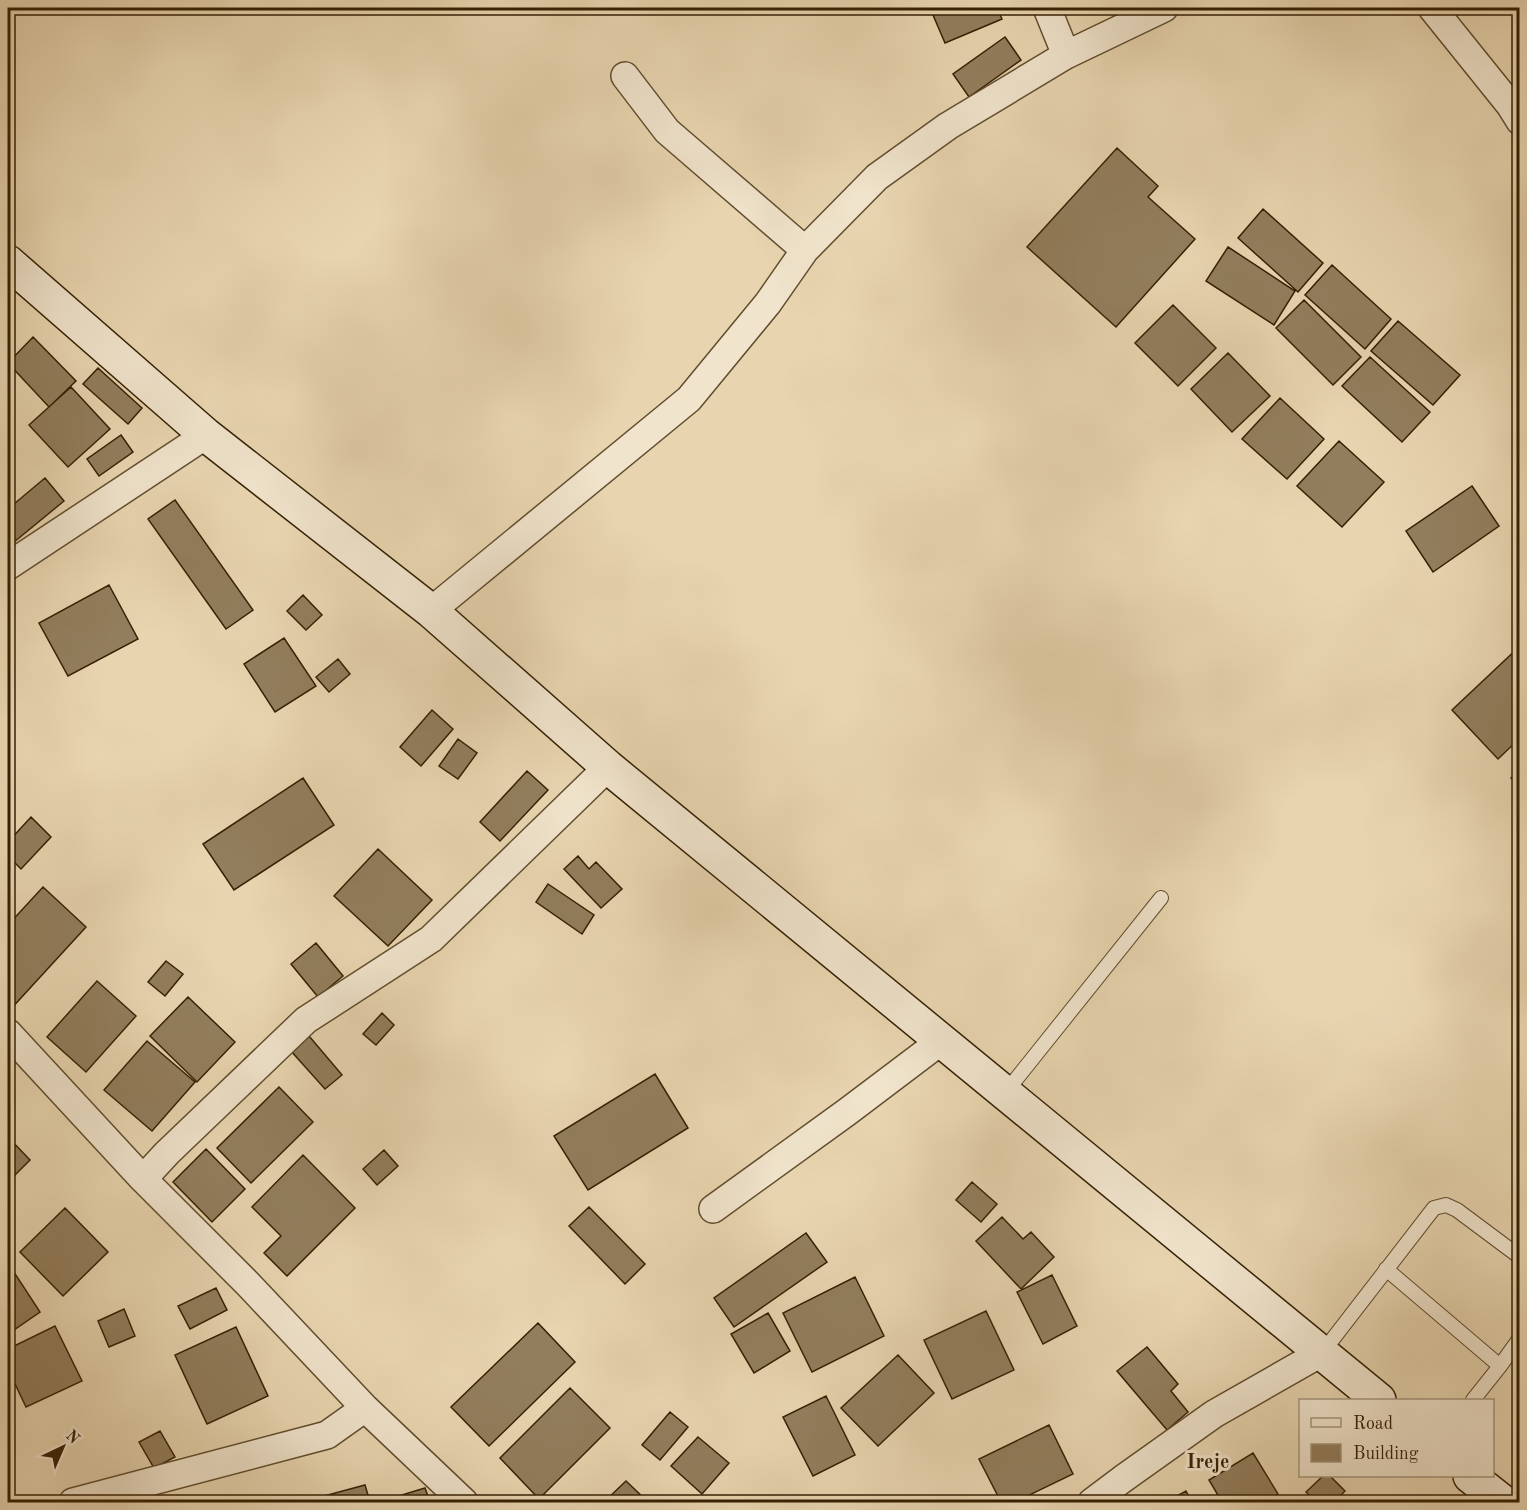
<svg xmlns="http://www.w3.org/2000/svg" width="1527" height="1510" viewBox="0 0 1527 1510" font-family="'Old Standard TT',serif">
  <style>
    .building { fill: #927e5d; stroke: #342003; stroke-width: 1.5 }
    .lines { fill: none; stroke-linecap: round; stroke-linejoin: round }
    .lane-casing { stroke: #614d2e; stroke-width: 16 }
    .street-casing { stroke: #614d2e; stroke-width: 30 }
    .secondary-casing { stroke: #342003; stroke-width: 36 }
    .lane { stroke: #f0e4cc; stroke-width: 14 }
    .street { stroke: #f0e4cc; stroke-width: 27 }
    .secondary { stroke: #f0e4cc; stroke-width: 33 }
    .labels { text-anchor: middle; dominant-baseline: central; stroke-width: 6; stroke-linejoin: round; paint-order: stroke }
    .quarter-label { font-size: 20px; font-weight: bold; fill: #342003; stroke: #f0e4cc }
  </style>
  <rect width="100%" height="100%" fill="#e8d5b0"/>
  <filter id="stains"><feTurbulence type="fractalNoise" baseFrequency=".00333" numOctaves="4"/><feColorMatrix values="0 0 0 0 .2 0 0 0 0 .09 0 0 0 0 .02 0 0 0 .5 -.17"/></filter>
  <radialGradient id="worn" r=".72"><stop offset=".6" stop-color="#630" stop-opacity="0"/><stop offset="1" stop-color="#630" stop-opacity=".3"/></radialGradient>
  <path class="building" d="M930,8H997L1002,19L945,43Z
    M1005,37L1021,60L969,97L953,74Z
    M1117,148L1158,186L1148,197L1195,239L1116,327L1027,247Z
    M1263,209L1323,263L1298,292L1238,238Z
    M1228,247L1295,291L1274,325L1206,281Z
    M1332,265L1391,319L1365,349L1305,295Z
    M1304,300L1361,357L1333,385L1276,328Z
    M1173,305L1216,348L1178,386L1135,343Z
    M1398,321L1460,375L1433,405L1371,351Z
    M33,337L76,381L49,407L8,363Z
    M1228,353L1270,396L1232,432L1191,389Z
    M1370,357L1430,412L1402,442L1342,386Z
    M98,368L142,408L128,424L83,384Z
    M71,387L110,429L68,467L29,425Z
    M1280,398L1324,439L1287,479L1242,439Z
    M121,435L133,452L99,476L87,459Z
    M1339,441L1384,482L1342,527L1297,486Z
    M45,478L64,501L8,547V509Z
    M1472,486L1499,526L1433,572L1406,531Z
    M175,500L253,610L226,629L148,519Z
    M109,585L138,639L68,676L39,623Z
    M303,595L322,615L306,630L287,611Z
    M284,638L316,686L275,712L244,664Z
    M1520,646V738L1498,759L1452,710Z
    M338,659L350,674L329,692L316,677Z
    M432,710L453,729L421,766L400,747Z
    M458,739L477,753L458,779L439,766Z
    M1520,770V787L1511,778Z
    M527,771L548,790L500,841L480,822Z
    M303,778L334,825L234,890L203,844Z
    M31,817L51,837L21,869L8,856V842Z
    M378,849L432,900L388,946L334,896Z
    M578,856L589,869L596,862L622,889L601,908L564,869Z
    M548,884L594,915L582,934L536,902Z
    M43,887L86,927L8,1012V925Z
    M316,943L343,976L318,997L291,964Z
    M166,961L183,974L165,996L148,982Z
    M97,981L136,1016L86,1072L47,1037Z
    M188,997L235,1042L197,1082L150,1036Z
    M382,1013L394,1025L376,1045L363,1034Z
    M309,1036L342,1075L325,1089L291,1051Z
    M147,1041L195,1082L152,1131L104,1090Z
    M655,1074L688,1128L588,1190L554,1136Z
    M279,1087L313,1122L251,1183L217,1148Z
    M8,1137L30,1160L8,1182Z
    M206,1149L245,1189L212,1222L173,1182Z
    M384,1150L398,1166L377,1185L363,1169Z
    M303,1155L355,1208L287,1276L264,1253L281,1236L252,1207Z
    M972,1182L997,1204L981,1222L956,1200Z
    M589,1207L645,1264L625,1284L569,1226Z
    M65,1208L108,1252L63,1296L20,1252Z
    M1002,1217L1023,1239L1031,1232L1054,1257L1021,1289L976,1241Z
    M806,1233L827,1262L734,1327L714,1298Z
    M8,1263L40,1312L8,1334Z
    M1052,1275L1077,1326L1043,1344L1017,1292Z
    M855,1277L884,1336L812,1372L783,1313Z
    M216,1288L227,1310L190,1329L178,1306Z
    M124,1309L135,1336L109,1347L98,1321Z
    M986,1311L1014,1370L952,1399L924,1340Z
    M768,1313L790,1351L754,1373L731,1334Z
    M538,1323L575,1362L489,1446L451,1407Z
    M55,1326L82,1381L26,1407L8,1369V1349Z
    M236,1327L268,1396L207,1424L175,1355Z
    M1147,1347L1178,1384L1171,1391L1188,1412L1167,1430L1117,1371Z
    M898,1355L934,1393L878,1446L841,1408Z
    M570,1388L610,1428L539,1499L500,1458Z
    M826,1396L855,1455L813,1476L783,1417Z
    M670,1412L688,1427L660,1460L642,1445Z
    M1049,1425L1073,1474L1015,1502H1001L979,1459Z
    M160,1431L175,1457L154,1468L139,1442Z
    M698,1437L729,1463L702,1494L671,1466Z
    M1253,1453L1278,1494L1264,1502H1222L1209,1480Z
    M1323,1476H1330L1345,1491L1334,1502H1316L1306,1492Z
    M626,1481L648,1502H604Z
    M365,1485L370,1502H309V1500Z
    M425,1488L430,1502H383L382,1501Z
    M1186,1491L1192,1502H1166Z
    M287,1496L289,1502H263Z"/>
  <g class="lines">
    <g class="lane-casing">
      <path id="lane" d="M1005,1093L1161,898
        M1386,1269L1500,1366
        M1322,1353L1434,1208L1446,1205L1457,1210L1520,1257
        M1473,1400L1500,1366L1520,1338"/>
    </g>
    <g class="street-casing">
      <path id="street" d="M1047,8L1066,55
        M1432,8L1510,105L1520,121
        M625,76L667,131L805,250
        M8,566L206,435
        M431,611L689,399L768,303L805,250L877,177L948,126L1066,55L1164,8
        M8,1033L143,1179L167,1153L306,1020L431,939L608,767
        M143,1179L248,1284L365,1408L464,1502
        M713,1209L847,1112L941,1041
        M73,1502L327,1435L365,1408
        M1092,1502L1124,1478L1214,1414L1321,1353"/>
    </g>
    <g class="secondary-casing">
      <path id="secondary" d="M8,262L206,435L431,611L608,767L1379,1400
        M1470,1476L1503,1502"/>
    </g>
    <use href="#lane" class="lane"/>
    <use href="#street" class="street"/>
    <use href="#secondary" class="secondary"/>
  </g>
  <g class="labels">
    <g class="quarter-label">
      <text x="1208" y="1463">Ireje</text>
    </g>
  </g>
  <rect width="1527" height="1510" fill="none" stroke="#e8d5b0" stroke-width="30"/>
  <rect x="9" y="9" width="1509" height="1492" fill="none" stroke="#342003" stroke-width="3"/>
  <rect x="15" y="15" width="1497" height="1480" fill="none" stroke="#342003" stroke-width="1.5"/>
  <rect x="1299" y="1399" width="195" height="78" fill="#f0e4cc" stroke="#a5967c" stroke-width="1.5"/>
  <rect x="1311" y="1418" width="30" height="9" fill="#f0e4cc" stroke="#a5967c" stroke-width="1.5"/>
  <text x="1353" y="1429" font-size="18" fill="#342003">Road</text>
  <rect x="1311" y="1444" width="30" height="18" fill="#927e5d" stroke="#a5967c" stroke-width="1.5"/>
  <text x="1353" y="1459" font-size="18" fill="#342003">Building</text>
  <g transform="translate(63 1447) rotate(44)" stroke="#f0e4cc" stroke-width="4.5" paint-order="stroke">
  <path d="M0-4.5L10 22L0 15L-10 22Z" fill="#342003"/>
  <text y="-9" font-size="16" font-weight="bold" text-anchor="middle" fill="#342003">N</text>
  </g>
  <rect width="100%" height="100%" filter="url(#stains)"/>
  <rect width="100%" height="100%" fill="url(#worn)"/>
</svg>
